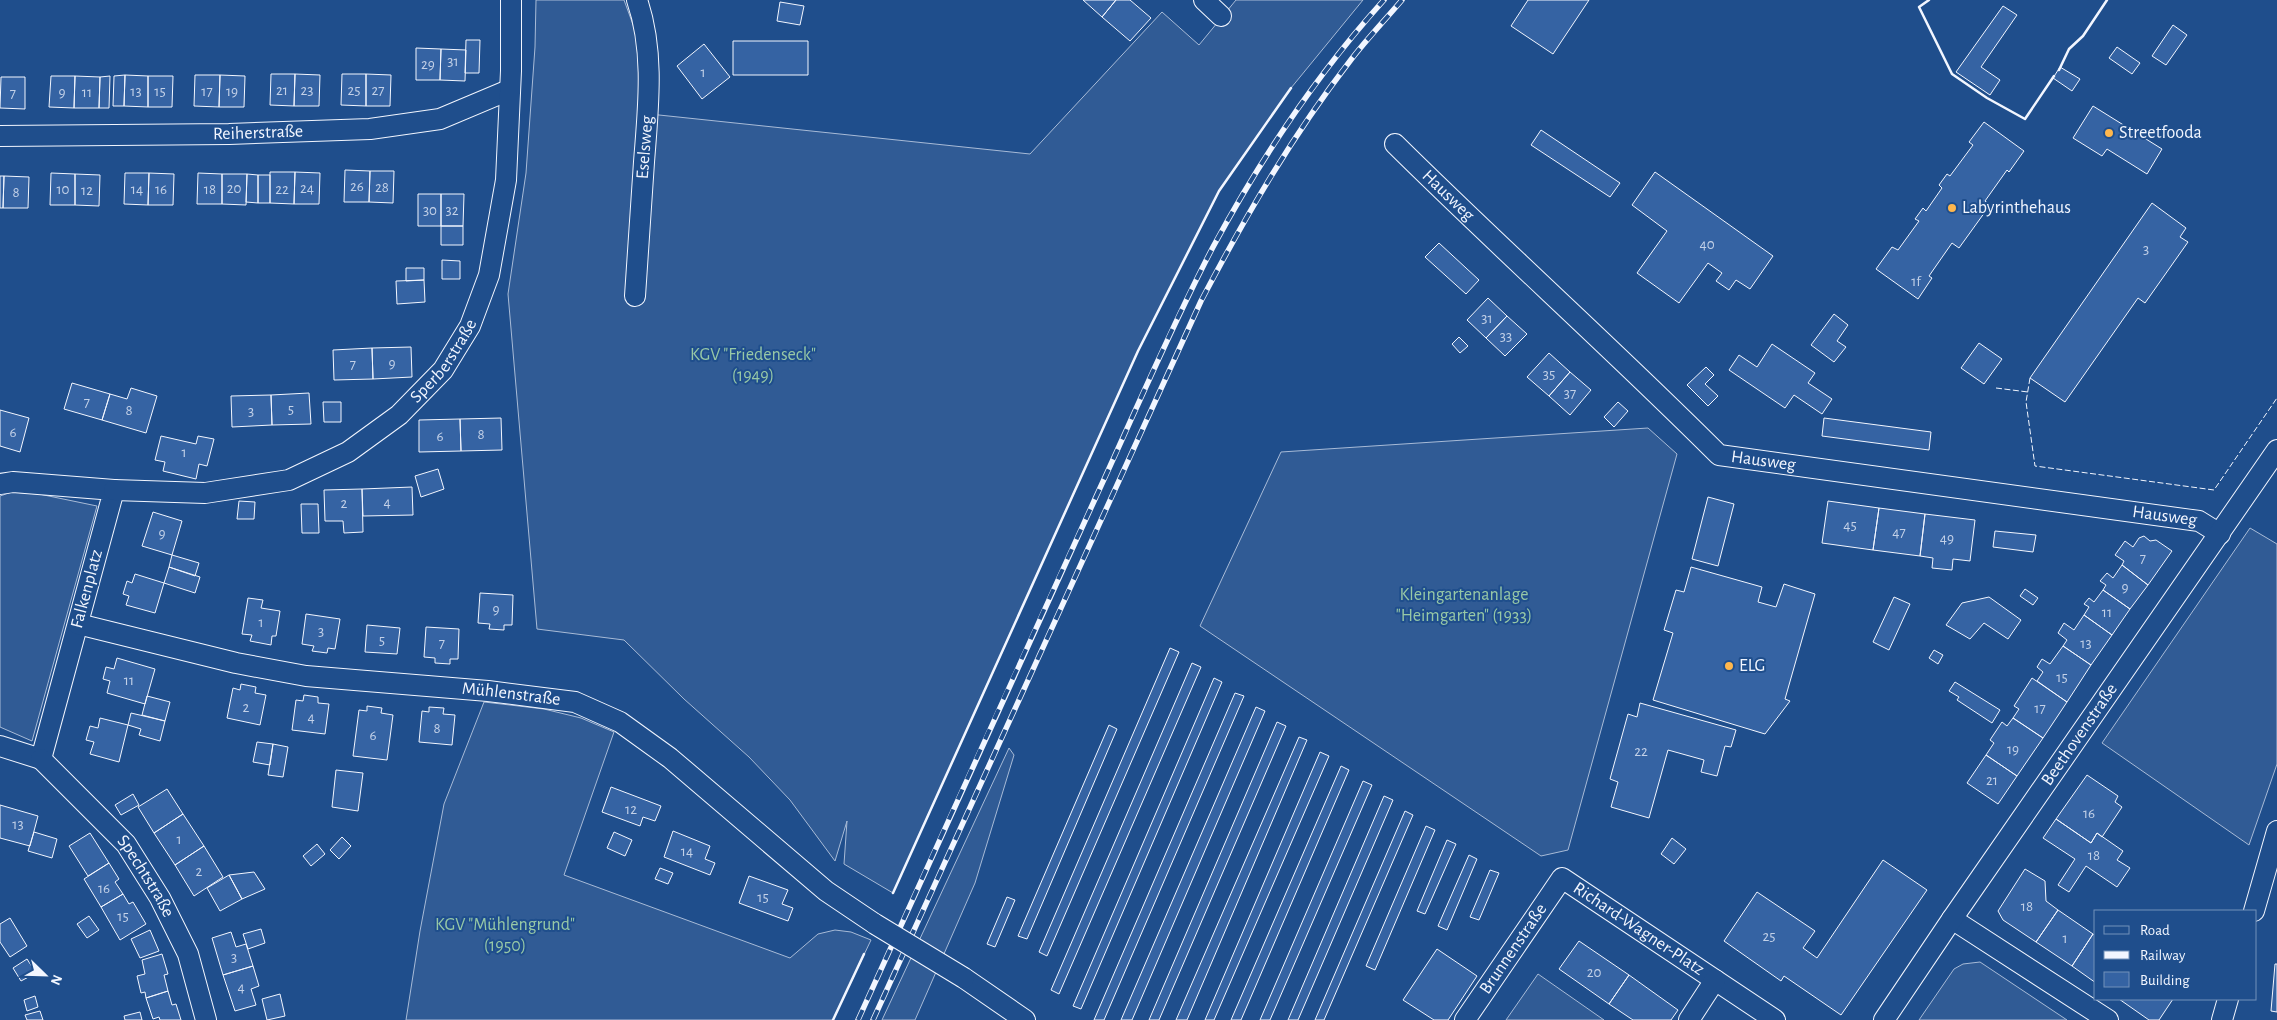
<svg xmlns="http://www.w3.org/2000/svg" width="2277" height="1020" viewBox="0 0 2277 1020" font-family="'Alegreya Sans',sans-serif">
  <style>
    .built { fill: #305b95; stroke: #a8bbd7 }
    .building { fill: #3563a3; stroke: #f2f6ff }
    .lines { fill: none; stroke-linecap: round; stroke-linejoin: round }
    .minor-casing { stroke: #f2f6ff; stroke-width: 22 }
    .minor { stroke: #1f4e8c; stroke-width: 20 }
    .rail-casing { stroke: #f2f6ff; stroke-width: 5.5 }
    .rail { stroke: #1f4e8c; stroke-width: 4; stroke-dasharray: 11; stroke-linecap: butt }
    .minor-bridge-casing { stroke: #f2f6ff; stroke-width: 22; stroke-linecap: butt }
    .minor-bridge { stroke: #1f4e8c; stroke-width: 20 }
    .fence { stroke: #f2f6ff; stroke-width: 1; stroke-dasharray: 6 2.5; stroke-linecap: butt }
    .wall { stroke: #f2f6ff; stroke-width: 2.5 }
    .poi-dot { fill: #ffb74d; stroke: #1f4e8c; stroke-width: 2 }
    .labels { text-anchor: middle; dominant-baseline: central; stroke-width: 4; stroke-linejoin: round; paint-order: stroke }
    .number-label { font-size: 15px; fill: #c3d1e8 }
    .street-label { font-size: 18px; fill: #f2f6ff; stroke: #1f4e8c }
    .poi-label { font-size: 18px; fill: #f2f6ff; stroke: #1f4e8c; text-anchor: start }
    .park-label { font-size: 18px; fill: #97c8a6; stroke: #1f4e8c }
  </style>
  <rect width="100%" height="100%" fill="#1f4e8c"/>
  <path class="built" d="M536,0H624L635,30L641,69L640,113L1030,154L1162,12L1199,45L1236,0H1363L1291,88L1219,191L1138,351L893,893L844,864L847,821L835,861L790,800L749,757L684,699L624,640L537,629L508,294L526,173L535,47Z
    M1648,428L1677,454L1568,850L1541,856L1200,626L1281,452Z
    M12,492L39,494L97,506L32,741L0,727V496Z
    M2250,528L2277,544V764L2249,845L2102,743Z
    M484,702L544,709L581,718L614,732L564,875L790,958L818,934L835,930L851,932L871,940L833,1020H406L420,931L444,804Z
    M1009,748L1014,755L975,883L915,1020H882Z
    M1980,962L2067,1020H1919L1954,969L1963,964Z
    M1538,974L1604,1020H1506Z"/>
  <path class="building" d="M1083,0H1116L1102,17Z
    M1116,0H1130L1151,18L1130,41L1102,17Z
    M1528,0H1589L1553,54L1511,26Z
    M780,2L804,6L800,25L777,21Z
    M2003,6L2017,15L1981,67L2000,80L1990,95L1956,72Z
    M2173,25L2187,35L2166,65L2152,56Z
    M466,40H480L479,73H465Z
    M733,41H808V75H733Z
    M704,44L730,77L702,99L677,66Z
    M2117,47L2140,63L2132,74L2109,58Z
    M416,48L441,49L440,80H416Z
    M441,49L466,50L465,81L440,80Z
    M2060,67L2080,79L2072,91L2053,78Z
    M271,74H295L294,106L270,105Z
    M295,74L320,75L319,106H294Z
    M342,74H366V106L341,105Z
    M366,74L391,75L390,106H366Z
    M125,75L124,106H113L114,76Z
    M125,75L148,76V107L124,106Z
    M195,75H220L219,107L194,106Z
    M220,75L245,76L244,107H219Z
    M51,76H75L74,108L49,107Z
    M75,76L100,77L99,108H74Z
    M110,76L109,108H99L100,77Z
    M148,76H173L172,107H148Z
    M1,77H25V109L0,108Z
    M2093,106L2162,149L2147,174L2107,149L2102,156L2073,138Z
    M1984,122L2024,151L2009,172L2007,170L1985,201L1990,205L1959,248L1952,243L1929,276L1932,278L1918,299L1876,269L1892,247L1898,250L1919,221L1915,219L1923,208L1926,211L1942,188L1939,185L1947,174L1950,176L1973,145L1969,142Z
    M1541,130L1620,183L1610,197L1531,145Z
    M345,170L370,171L369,202H344Z
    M370,171H394L393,203L369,202Z
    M270,172H295L294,204L270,203Z
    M295,172L320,173L319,204H294Z
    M1655,172L1773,256L1750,289L1736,280L1729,290L1716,281L1722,273L1708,263L1679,303L1637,273L1667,231L1632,205Z
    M51,173L75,174V205H50Z
    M125,173H149L148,205L124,204Z
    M149,173L174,174L173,205H148Z
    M198,173L222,174V204H197Z
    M75,174L100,175L99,206L75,205Z
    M222,174H247L246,205L222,204Z
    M247,174L258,175V203L246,202Z
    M258,175H270V203H258Z
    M0,176H4L3,208H0Z
    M4,176L29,177L28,208H3Z
    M418,194H441V226H418Z
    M441,194H464L463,226H441Z
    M2152,203L2186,228L2180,237L2188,242L2145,303L2138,298L2065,402L2030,378Z
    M441,226H463V245H441Z
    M1439,243L1479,280L1466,294L1425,257Z
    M442,260L460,261V279H442Z
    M406,268H424V280L406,281Z
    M424,280L425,302L397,304L396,281Z
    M1488,298L1507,316L1486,338L1467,320Z
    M1834,314L1848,325L1837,341L1846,347L1834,362L1811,345Z
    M1507,316L1527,334L1505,356L1486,338Z
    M1459,337L1468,346L1460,353L1452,344Z
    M1979,343L2002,359L1984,384L1961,368Z
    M1772,344L1815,373L1808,383L1832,399L1822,414L1794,395L1785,408L1729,370L1739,355L1757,367Z
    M411,347L412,377L373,379L372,348Z
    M372,348L373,379L334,380L333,350Z
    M1549,353L1570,372L1549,396L1527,377Z
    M1706,367L1714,375L1705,384L1718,396L1708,406L1687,385Z
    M1570,372L1591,390L1570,415L1549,396Z
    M72,383L110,394L102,420L64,409Z
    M131,388L157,396L146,433L102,420L110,394L127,399Z
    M309,393L311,424L272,425L271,395Z
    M271,395L272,425L232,427L231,396Z
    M323,402H341V422H324Z
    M1618,402L1628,411L1614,427L1604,417Z
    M0,410L29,418L20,452L0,446Z
    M501,418L502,450L461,451L460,419Z
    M1824,418L1931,432L1929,450L1822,436Z
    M460,419L461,451L419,452V420Z
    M161,436L196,444L198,436L214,439L207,466L199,464L196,479L163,471L165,462L155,460Z
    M438,469L444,489L421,497L415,476Z
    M412,487L413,515L363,516L362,489Z
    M362,489L363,532L344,533L343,521H325L324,490Z
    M1708,497L1734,504L1718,566L1692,559Z
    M239,501L255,502L254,519H237Z
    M1828,501L1879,508L1873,550L1822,543Z
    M301,504H318L319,533H302Z
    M1879,508L1925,514L1920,556L1873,550Z
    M153,512L182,521L172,555L142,546Z
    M1925,514L1975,520L1970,561L1953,559L1952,570L1932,568L1933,558L1920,556Z
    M1995,531L2036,535L2033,552L1993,547Z
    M2144,536L2150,541L2156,540L2172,551L2148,585L2122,565L2124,561L2115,555L2125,541L2133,547L2139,538Z
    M172,555L199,563L195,576L169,567Z
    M2122,565L2148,585L2130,609L2103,590L2106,585L2100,581L2107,573L2113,578Z
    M169,567L200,577L195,593L164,583Z
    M1691,567L1762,587L1758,602L1776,607L1784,584L1815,594L1785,699L1790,701L1765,734L1653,700L1673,633L1664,630L1676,590L1684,592Z
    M135,574L164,583L155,613L126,605L129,596L123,594L127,581L132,583Z
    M2025,589L2038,598L2033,605L2020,596Z
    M2103,590L2130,609L2112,635L2084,615L2089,607L2084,604L2089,598L2094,602Z
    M480,593L513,595L512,625H504V630L489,629L490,624L478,623Z
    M1894,597L1910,604L1889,650L1873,642Z
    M1989,597L2021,620L2008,639L1984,623L1970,639L1946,625L1962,603Z
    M248,598L263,600L261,608L280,611L276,636H272L271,645L250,641L252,635L242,634Z
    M306,614L340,619L335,649L328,648L327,653L312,651L314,646L302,644Z
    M2084,615L2112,635L2091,665L2063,646L2067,640L2058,633L2064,623L2074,630Z
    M367,625L400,628L397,654L365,652Z
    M426,627L459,629L458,659H450V664L435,663V658L424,657Z
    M2063,646L2091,665L2067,702L2037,681L2043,672L2037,667L2042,659L2050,664Z
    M1170,648L1179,652L1047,956L1039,952Z
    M1934,650L1943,655L1938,664L1929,658Z
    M117,658L155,669L145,704L107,693L110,681L103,679L106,667L114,669Z
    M1192,663L1201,667L1059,994L1051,990Z
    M1214,678L1222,682L1081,1009L1073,1006Z
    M2032,678L2067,702L2043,738L2013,718L2019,709L2014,706Z
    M1955,682L2000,710L1992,723L1957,700L1959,697L1949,691Z
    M241,684L256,687L255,693L266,695L260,725L227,718L233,688L240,690Z
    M1235,693L1244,696L1104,1020H1094Z
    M304,695L318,697V703L329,704L325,734L292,730L296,700L303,701Z
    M147,696L170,702L165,721L142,715Z
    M1640,703L1736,730L1731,747L1725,746L1717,776L1701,772L1704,760L1668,750L1649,818L1611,807L1618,782L1610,779L1628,714L1637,717Z
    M367,706L382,708L381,713L393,715L387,760L353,756L359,710L367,711Z
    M429,707L444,708L443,714L455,715L452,745L419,742L422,711L429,712Z
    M1256,707L1265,711L1132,1020H1121Z
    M131,713L165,721L160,741L139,735L141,729L128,725Z
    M100,718L128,725L119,762L90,754L94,742L86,740L90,726L98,728Z
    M2013,718L2043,738L2017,776L1986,755L1994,743L1990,740L2002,722L2007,726Z
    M1277,722L1286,726L1159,1020H1149Z
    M1109,725L1117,729L1027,939L1018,936Z
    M1299,737L1307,740L1187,1020H1176Z
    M257,742L273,744L270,765L253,762Z
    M273,744L288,747L283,777L268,775Z
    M1320,752L1329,756L1214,1020H1205Z
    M1986,755L2017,776L1998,804L1967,783Z
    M1341,766L1349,770L1241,1020H1231Z
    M336,770L363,773L358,811L332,807Z
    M2087,775L2118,796L2115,802L2122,807L2102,837L2097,833L2091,843L2056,819Z
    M1363,781L1372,785L1270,1020H1260Z
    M611,787L661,806L655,821L643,817L640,826L602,812Z
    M167,789L183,814L154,833L138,807Z
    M133,794L139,805L121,815L115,805Z
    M1384,796L1393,800L1298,1020H1288Z
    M0,805L38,816L30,846L0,838Z
    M1405,811L1413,815L1324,1020H1315Z
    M183,814L204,846L175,865L154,833Z
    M2056,819L2091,843L2097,833L2123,851L2117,860L2130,868L2117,887L2086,866L2069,892L2058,885L2075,859L2043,838Z
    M1426,826L1435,830L1375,970L1366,966Z
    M673,831L710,846L705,859L715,863L710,875L664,857Z
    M34,832L57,839L52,858L28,851Z
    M614,832L632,840L625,856L607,848Z
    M90,833L109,863L88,876L69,846Z
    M342,837L351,846L339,859L330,850Z
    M1672,838L1686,849L1674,864L1661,854Z
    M1447,840L1456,844L1425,914L1417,911Z
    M317,844L325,854L311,866L303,856Z
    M204,846L223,877L194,896L175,865Z
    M1469,855L1477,859L1447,930L1438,926Z
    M1883,860L1927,890L1841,1015L1784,976L1781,981L1724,941L1757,892L1815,931L1803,948L1817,958Z
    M109,863L119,879L115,882L123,894L101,907L84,879Z
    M660,868L673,873L668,884L655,879Z
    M2025,869L2045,881L2046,901L2058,910L2036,942L2003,920L1998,911Z
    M1490,870L1499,873L1479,920L1470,917Z
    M254,872L265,889L242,899L229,875Z
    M229,875L242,899L220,911L207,888Z
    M749,876L788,890L782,904L793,908L788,921L739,903Z
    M123,894L129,904L133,902L146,924L120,940L101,907Z
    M1007,897L1015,900L995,947L987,944Z
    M2058,910L2093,934L2072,966L2036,942Z
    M89,916L99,930L87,938L77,924Z
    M10,918L27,946L10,957L0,942V924Z
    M261,929L265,943L248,949L243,934Z
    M150,930L159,951L140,958L131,939Z
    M231,932L236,947L246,944L253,966L223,975L212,938Z
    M2093,934L2096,936V983L2072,966Z
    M1579,941L1629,975L1609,1004L1559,969Z
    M1437,949L1477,976L1448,1020H1434L1403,1000Z
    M162,954L168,974L164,975L168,991L146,998L145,992L141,993L137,976L145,974L142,960Z
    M27,959L36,973L21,981L13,968Z
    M2275,964H2277V1012L2271,1011Z
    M253,966L259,986L251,989L256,1005L235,1011L223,975Z
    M1629,975L1678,1010L1671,1020H1633L1609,1004Z
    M168,991L172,1005L176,1004L181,1020H160L159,1017L153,1019L146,998Z
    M280,994L285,1016L267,1020L262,999Z
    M35,996L38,1007L27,1011L24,1000Z
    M2119,999H2173L2159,1020H2149Z
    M40,1011L43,1020H27L25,1015Z
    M140,1012L142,1020H125L124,1016Z"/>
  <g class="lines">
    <g class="minor-casing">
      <g id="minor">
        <path d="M1204,0L1221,16"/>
        <path id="s1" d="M0,136L229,134L370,129L440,119L509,90"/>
        <path id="s2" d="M1395,144C1501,249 1613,349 1719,455L2199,521L2220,534"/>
        <path id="s3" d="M635,296C638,251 641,207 644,162C648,109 655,52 637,0"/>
        <path d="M0,484L13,482L114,490L41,759L0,746"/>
        <path id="s4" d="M114,490L205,493L289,480L348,452L399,415L443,370L470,326L489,275L506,180L511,71V0"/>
        <path id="s5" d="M78,624L236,663L306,676L488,691L575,702L620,722L670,758L826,891L875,924"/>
        <path id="s6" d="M41,759L126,844L160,898L188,954L206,1020"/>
        <path d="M2254,911L2277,831"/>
        <path d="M1952,919L2108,1020"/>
        <path d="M964,978L1025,1020"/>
        <path id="s7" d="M1465,1020L1562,878L1775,1020"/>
        <path d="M1689,1020L1715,980"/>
        <path id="s8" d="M1884,1020L1952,919L2277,450"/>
        <path d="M2222,1020L2228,999"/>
      </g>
    </g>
    <use href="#minor" class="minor"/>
    <g class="rail-casing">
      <path id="rail" d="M858,1020C937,846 1015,672 1095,499C1134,415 1170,329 1213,247C1260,160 1317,74 1384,0
        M873,1020L1201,301C1245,217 1292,136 1350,61C1366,40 1385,20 1402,0"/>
    </g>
    <use href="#rail" class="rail"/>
    <g class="minor-bridge-casing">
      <path id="minor-bridge" d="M875,924L964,978"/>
    </g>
    <use href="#minor-bridge" class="minor-bridge"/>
    <path class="fence" d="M2030,378L2026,402L2035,466L2214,490L2277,398
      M1996,388L2028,392"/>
    <path class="wall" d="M1929,0L1919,7L1952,74L1987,98L2025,119L2054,76
      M2059,70L2069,49L2083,36L2107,0
      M893,893L1138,351L1219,191L1291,88
      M833,1020L864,954"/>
  </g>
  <g class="poi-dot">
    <circle cx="2109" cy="133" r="5"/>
    <circle cx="1952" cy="208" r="5"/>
    <circle cx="1729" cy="666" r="5"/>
  </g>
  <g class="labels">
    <g class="number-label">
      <text x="453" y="61">31</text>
      <text x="428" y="64">29</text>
      <text x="703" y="72">1</text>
      <text x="282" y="90">21</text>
      <text x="307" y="90">23</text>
      <text x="354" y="90">25</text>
      <text x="378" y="90">27</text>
      <text x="136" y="91">13</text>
      <text x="160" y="91">15</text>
      <text x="207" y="91">17</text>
      <text x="232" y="91">19</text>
      <text x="62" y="92">9</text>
      <text x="87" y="92">11</text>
      <text x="13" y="93">7</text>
      <text x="357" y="186">26</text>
      <text x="382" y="187">28</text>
      <text x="234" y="188">20</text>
      <text x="307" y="188">24</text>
      <text x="63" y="189">10</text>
      <text x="137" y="189">14</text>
      <text x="161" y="189">16</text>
      <text x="210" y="189">18</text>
      <text x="282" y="189">22</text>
      <text x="87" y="190">12</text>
      <text x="16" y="192">8</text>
      <text x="430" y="210">30</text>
      <text x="452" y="210">32</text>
      <text x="1707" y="244">40</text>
      <text x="2146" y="249">3</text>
      <text x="1916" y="281">1f</text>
      <text x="1487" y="318">31</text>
      <text x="1506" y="336">33</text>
      <text x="392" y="363">9</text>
      <text x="353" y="364">7</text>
      <text x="1549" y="374">35</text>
      <text x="1570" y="393">37</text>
      <text x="87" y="402">7</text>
      <text x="291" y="409">5</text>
      <text x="129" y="410">8</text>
      <text x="251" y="411">3</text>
      <text x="13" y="432">6</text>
      <text x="481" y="434">8</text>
      <text x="440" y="436">6</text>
      <text x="184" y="452">1</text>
      <text x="387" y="502">4</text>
      <text x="344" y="503">2</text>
      <text x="1850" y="525">45</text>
      <text x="1899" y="532">47</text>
      <text x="162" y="533">9</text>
      <text x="1947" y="538">49</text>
      <text x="2143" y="558">7</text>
      <text x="2125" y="587">9</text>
      <text x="496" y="609">9</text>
      <text x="2107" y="612">11</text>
      <text x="261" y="622">1</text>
      <text x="321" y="631">3</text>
      <text x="382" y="640">5</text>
      <text x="442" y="643">7</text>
      <text x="2086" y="643">13</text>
      <text x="2062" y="677">15</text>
      <text x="129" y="680">11</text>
      <text x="246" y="707">2</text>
      <text x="2040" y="708">17</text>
      <text x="311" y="717">4</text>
      <text x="437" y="728">8</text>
      <text x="373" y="735">6</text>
      <text x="2013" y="749">19</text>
      <text x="1641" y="751">22</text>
      <text x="1992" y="780">21</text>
      <text x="631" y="809">12</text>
      <text x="2089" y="813">16</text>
      <text x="18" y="824">13</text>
      <text x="179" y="839">1</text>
      <text x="687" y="851">14</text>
      <text x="2094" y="855">18</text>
      <text x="199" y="871">2</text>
      <text x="104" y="888">16</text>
      <text x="763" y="897">15</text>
      <text x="2027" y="906">18</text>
      <text x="123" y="916">15</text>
      <text x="1769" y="936">25</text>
      <text x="2065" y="938">1</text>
      <text x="234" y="957">3</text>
      <text x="1594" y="972">20</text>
      <text x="241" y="987">4</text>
    </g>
    <g class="street-label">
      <text stroke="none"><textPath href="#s1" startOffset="258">Reiherstraße</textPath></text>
      <text stroke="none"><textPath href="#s3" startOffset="149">Eselsweg</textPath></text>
      <text stroke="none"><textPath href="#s2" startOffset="74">Hausweg</textPath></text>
      <text stroke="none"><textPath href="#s4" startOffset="375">Sperberstraße</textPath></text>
      <text stroke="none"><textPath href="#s2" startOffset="494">Hausweg</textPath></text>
      <text stroke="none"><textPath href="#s2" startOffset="899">Hausweg</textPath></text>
      <text transform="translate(87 589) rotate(-75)">Falkenplatz</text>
      <text stroke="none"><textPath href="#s5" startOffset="440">Mühlenstraße</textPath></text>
      <text stroke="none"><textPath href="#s8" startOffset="346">Beethovenstraße</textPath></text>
      <text stroke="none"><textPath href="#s6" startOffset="158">Spechtstraße</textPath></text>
      <text stroke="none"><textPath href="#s7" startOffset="264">Richard-Wagner-Platz</textPath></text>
      <text stroke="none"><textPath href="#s7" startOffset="86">Brunnenstraße</textPath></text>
    </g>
    <g class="poi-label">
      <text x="2119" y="133">Streetfooda</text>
      <text x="1962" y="208">Labyrinthehaus</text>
      <text x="1739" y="666">ELG</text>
    </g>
    <g class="park-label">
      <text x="753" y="355">KGV "Friedenseck"<tspan x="753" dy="21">(1949)</tspan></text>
      <text x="1464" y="595">Kleingartenanlage<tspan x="1464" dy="21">"Heimgarten" (1933)</tspan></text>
      <text x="505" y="925">KGV "Mühlengrund"<tspan x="505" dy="21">(1950)</tspan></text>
    </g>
  </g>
  <rect x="2094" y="910" width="162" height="90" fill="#1f4e8c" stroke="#7391ba"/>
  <rect x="2104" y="926" width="25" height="8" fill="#1f4e8c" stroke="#7391ba"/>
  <text x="2140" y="935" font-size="15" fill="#f2f6ff">Road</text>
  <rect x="2104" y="951" width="25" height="8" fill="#f2f6ff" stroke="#7391ba"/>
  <text x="2140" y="960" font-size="15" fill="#f2f6ff">Railway</text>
  <rect x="2104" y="972" width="25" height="15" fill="#3563a3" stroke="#7391ba"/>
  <text x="2140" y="985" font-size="15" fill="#f2f6ff">Building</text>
  <g transform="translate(45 975) rotate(113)" stroke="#1f4e8c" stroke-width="4" paint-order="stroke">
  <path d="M0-4L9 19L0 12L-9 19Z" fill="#f2f6ff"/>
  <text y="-8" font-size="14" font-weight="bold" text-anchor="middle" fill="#f2f6ff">N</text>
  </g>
</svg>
